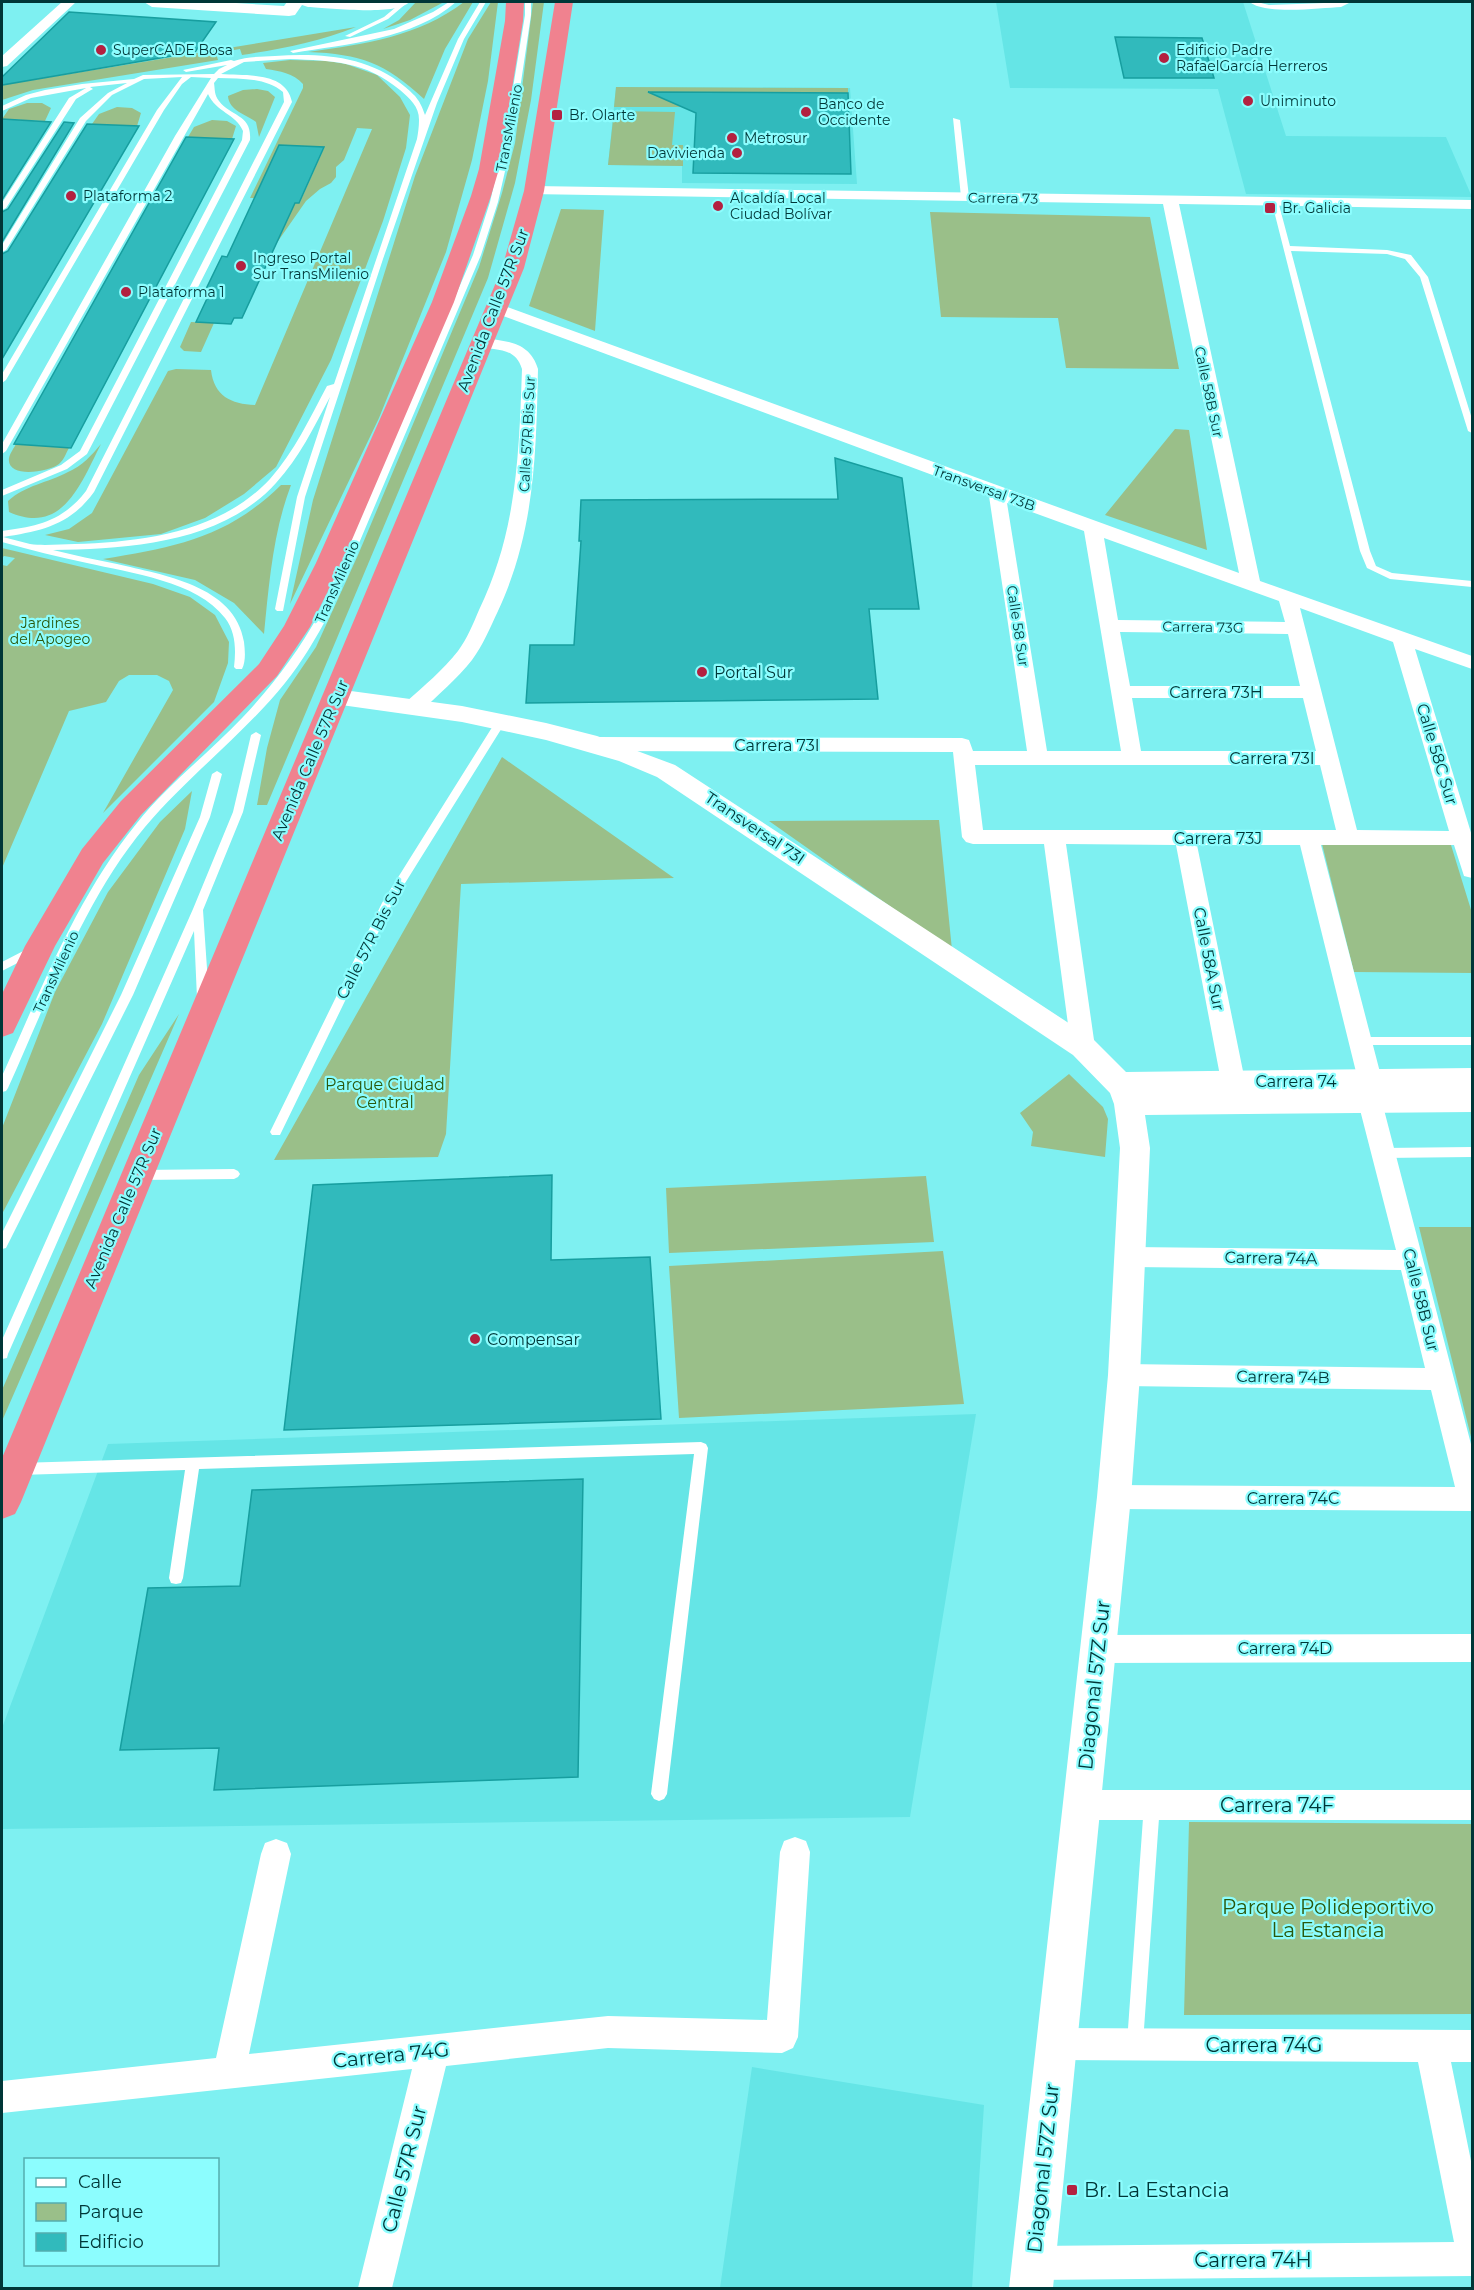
<svg xmlns="http://www.w3.org/2000/svg" width="1474" height="2290" viewBox="0 0 1474 2290" font-family="Montserrat,sans-serif">
  <style>
    .built { fill: #65e5e6 }
    .green { fill: #9abf89 }
    .building { fill: #31babc; stroke: #179e9f; stroke-width: 1.5 }
    .lines { fill: none; stroke-linecap: round; stroke-linejoin: round }
    .service { fill: #fff; fill-rule: evenodd }
    .minor { fill: #fff; fill-rule: evenodd }
    .tertiary { fill: #fff; fill-rule: evenodd }
    .trunk { fill: #f0828f; fill-rule: evenodd }
    .poi-dot { fill: #b32140; stroke: #8cfdfe; stroke-width: 2 }
    .labels { text-anchor: middle; dominant-baseline: central; stroke-width: 4.5; stroke-linejoin: round; paint-order: stroke }
    .far-poi-label { font-size: 14px; fill: #003637; stroke: #8cfdfe; text-anchor: start }
    .far-street-label { font-size: 14px; fill: #003637; stroke: #8cfdfe }
    .far-park-label { font-size: 14px; fill: #2b580c; stroke: #8cfdfe }
    .street-label { font-size: 16px; fill: #003637; stroke: #8cfdfe }
    .poi-label { font-size: 16px; fill: #003637; stroke: #8cfdfe; text-anchor: start }
    .park-label { font-size: 16px; fill: #2b580c; stroke: #8cfdfe }
    .near-street-label { font-size: 20px; fill: #003637; stroke: #8cfdfe }
    .near-park-label { font-size: 20px; fill: #2b580c; stroke: #8cfdfe }
    .near-poi-label { font-size: 20px; fill: #003637; stroke: #8cfdfe; text-anchor: start }
  </style>
  <rect width="100%" height="100%" fill="#7ef0f1"/>
  <path class="built" d="M996,2H1243L1286,136L1446,137L1472,197L1246,194L1218,89L1010,88Z
    M616,87L850,88L857,184L682,183V166L608,165Z
    M976,1414L910,1817L2,1829V1728L108,1444Z
    M752,2067L984,2105L972,2288H720Z"/>
  <path class="green" d="M416,2H444L410,20L383,29L399,20Z
    M464,2H473L445,49L424,99C385,63 361,54 308,52C364,44 418,37 464,2Z
    M491,2H498L488,81L472,160L446,252L379,418L290,604L313,500L415,176L468,39Z
    M533,2H544L531,100L515,183L488,278L267,805H257L267,748L280,700L316,647L358,555L479,267L502,193L515,143Z
    M356,27C318,42 281,49 242,55L240,49L216,53L218,60L33,90L2,100V85Z
    M290,60L327,61L346,64L377,75L400,97L410,115L406,148L383,221L331,360L276,467L244,494L205,518L161,534L78,542L45,535L69,529L92,513L168,371L176,369L211,370C214,396 231,404 255,405L372,129L357,128L344,160L336,167V177L331,183L320,189L306,201L276,244L289,202H300L324,148L279,146L254,198H250L303,88V84C293,73 280,71 266,69L263,63Z
    M616,87L848,88V93L691,92L689,107H614Z
    M257,89L268,91L275,97L259,137L256,122C246,114 229,111 228,96L243,90Z
    M27,103H42L51,108L45,121L2,119L9,109Z
    M117,107L132,108L141,113L137,126L92,124L99,114Z
    M614,111L675,112L672,145H683V166L608,165Z
    M212,120L227,121L236,126L232,139L188,137L194,127Z
    M561,209L604,210L595,331L529,306Z
    M930,212L1150,217L1179,369L1066,368L1058,318L941,317Z
    M191,322L214,323L201,352L184,351L180,347Z
    M1175,429L1189,430L1207,550L1105,515Z
    M16,444L69,448C66,453 64,460 59,464C49,472 6,479 9,458C10,453 14,448 16,444Z
    M101,444C81,483 63,536 9,512L8,501C26,485 47,483 68,472C82,466 92,455 101,444Z
    M281,485H291C273,532 269,584 264,634L234,603L195,580L103,559C175,547 227,538 281,485Z
    M2,548L153,584L190,597L215,615L229,642L228,663L214,702L103,813L173,690L169,681L157,675H129L119,681L106,702L69,711L2,868V565L7,566L15,558L4,556L2,558Z
    M502,757L674,878L461,884L446,1134L438,1157L274,1160Z
    M192,791L185,829L102,1024L2,1214V1128L55,992L108,892L160,822Z
    M939,820L952,950L769,821Z
    M1322,844L1451,845L1472,913V973L1354,972Z
    M179,1014L2,1421V1390L139,1075Z
    M1069,1074L1103,1107L1108,1119L1105,1157L1031,1146L1033,1132L1020,1113Z
    M926,1176L934,1242L669,1253L666,1188Z
    M1419,1227H1472V1441Z
    M943,1251L964,1404L679,1418L669,1266Z
    M1189,1822L1472,1824V2014L1184,2015Z"/>
  <path class="building" d="M69,12L216,22L195,52L2,85V77Z
    M1115,37L1202,38L1214,78H1124Z
    M648,92L848,93L851,174L693,173L696,113Z
    M2,119L51,122L2,200Z
    M64,122L74,123L2,242V212L8,209Z
    M87,124L139,126L2,359V254L8,251Z
    M186,137L234,139L71,448L14,444Z
    M279,145L324,147L299,203H295L242,318H234L231,324L196,322L211,290L206,289L222,256L227,257Z
    M835,458L902,478L919,609H869L878,699L526,703L530,645H574L581,541H579L581,500L838,499Z
    M552,1175L551,1260L650,1257L661,1419L284,1430L313,1185Z
    M583,1479L578,1777L214,1790L219,1748L120,1750L148,1588L240,1586L252,1490Z"/>
  <g class="lines">
    <path class="service" d="M402,2H408L388,19L350,37L345,36L384,17Z
      M449,2H456C414,39 347,44 293,53L290,51L394,29L433,12Z
      M480,2H486L464,39L437,103L383,259L305,497L283,611H277L275,609L297,497L330,397C314,427 299,458 276,483C222,543 129,549 53,550C74,555 96,560 117,564C162,575 235,585 244,642C245,651 246,661 242,669H236L234,667C236,651 236,632 225,618C197,581 130,573 87,563C58,557 30,550 2,542V531C37,526 62,522 86,491L284,102L283,92C265,77 240,79 218,78L214,83C215,89 214,95 219,101C231,117 252,114 250,140L87,454L67,469L2,496V490L61,465L80,451L242,140L243,131C236,114 216,112 208,94L6,451L2,454V444L175,136L211,78L191,77L182,84L164,110L6,380L2,383V374L157,110L182,77L144,79L112,95L86,121L6,250L2,252V245L80,118L108,93L127,83L90,87L93,89L91,90L76,99L6,208L2,210V203L69,98L86,88L31,98L2,111V106L26,95L45,90L82,84L134,79L143,75L214,74L219,69L227,65L186,72L183,70L231,60L234,61C247,56 262,57 275,56C321,53 368,56 404,86C416,96 420,100 425,115L458,39ZM290,59C333,61 365,61 400,90C410,99 419,106 419,120C419,127 418,133 417,139L334,384L327,386C310,418 294,452 270,479C221,532 143,542 75,544C61,544 44,546 30,544C21,542 12,539 3,537C42,531 70,525 94,492L292,102C286,71 246,76 221,74L244,62Z
      M525,2H531V15L513,136L498,202L481,255L329,614C316,638 302,662 285,683C243,735 188,776 145,827C84,900 47,1002 8,1088L6,1091L2,1092V1076C41,990 76,898 137,823C168,784 209,753 243,717C273,685 298,652 319,614L473,255L490,202L505,136L525,15Z
      M1250,2H1257L1269,5L1351,2L1341,7C1321,8 1264,15 1250,2Z
      M953,118L960,120L969,197L965,199L961,197Z
      M1271,199L1278,201L1290,246L1387,250L1411,255L1428,277L1472,419V433L1468,431L1420,277L1405,259L1387,254L1291,251L1370,551L1376,566L1392,573L1472,581V587L1390,579L1367,568L1360,551Z
      M500,720L505,723L392,904L280,1135H272L270,1132L382,903L496,721Z
      M256,732L261,735L243,812L203,910L209,998L203,1002L197,998L194,931L8,1354L7,1358L2,1359V1340L193,909L233,812L251,735Z
      M217,771L222,774L210,817L133,995L6,1248L2,1249V1233L121,995L200,817L212,774Z
      M33,946L39,950L37,953L2,971V962Z
      M1360,1037H1472V1045H1360L1354,1041Z
      M1472,1147V1157L1383,1158L1379,1156L1377,1153L1379,1150L1383,1148Z
      M234,1169L238,1171L240,1174L238,1177L234,1179L138,1180L134,1178L132,1175L134,1172L138,1170Z
      M701,1442L706,1444L708,1448L667,1794L664,1799L659,1801L654,1799L651,1794L694,1454L199,1469L183,1578L181,1583L176,1584L171,1583L169,1578L185,1470L19,1475L14,1473L12,1469L14,1465L19,1463Z
      M1152,1797L1157,1799L1160,1804L1143,2043L1141,2049L1135,2051L1129,2049L1127,2043L1144,1804L1147,1799Z"/>
    <path class="minor" d="M62,2H76L7,66L2,67V56Z
      M534,186L1472,200V209L1179,204L1260,581L1472,656V669L1415,649L1472,836V878L1464,876L1454,845H1321L1382,1080L1378,1086L1370,1089L1362,1086L1358,1080L1300,845H1197L1245,1081L1241,1087L1233,1090L1225,1087L1221,1081L1176,845L1066,844L1095,1047L1091,1053L1083,1056L1075,1053L1071,1047L1044,844H973L966,842L962,837L953,752L593,751L586,749L583,744L586,739L593,737L962,738L969,740L973,751H1027L989,496L490,311L488,308L490,305H502L1239,573L1163,204L529,194L526,191ZM1007,503L1084,531L1121,751H1047ZM1104,538L1279,601L1285,622L1118,620ZM1300,608L1393,642L1449,831L1357,830ZM1120,632L1288,634L1300,686H1130ZM1132,698H1303L1316,751H1141ZM975,765H1320L1336,830H983Z
      M482,338C507,341 530,342 538,369C536,455 535,531 498,611C490,628 483,645 472,660C457,679 438,695 420,712L413,713L406,712L403,707L406,702C424,686 443,670 458,651C467,639 473,624 479,610C517,531 519,455 522,369C515,346 495,351 476,346L474,343Z
      M1370,1093L1378,1096L1382,1102L1472,1448V1511L1114,1509L1104,1506L1100,1497L1104,1488L1114,1485L1455,1487L1431,1390L1124,1386L1115,1383L1111,1375L1115,1367L1124,1364L1425,1368L1401,1270L1131,1267L1122,1264L1118,1257L1122,1250L1131,1247L1396,1250L1358,1102L1362,1096Z
      M1472,1634V1662L1097,1663L1087,1659L1083,1649L1087,1639L1097,1635Z
      M1081,1790H1472V1820H1081L1070,1816L1066,1805L1070,1794Z
      M795,1837L806,1841L810,1852L798,2037L793,2048L782,2053L608,2048L446,2066L392,2288H358L412,2069L2,2113V2081L216,2058L261,1854L265,1843L276,1839L287,1843L291,1854L249,2054L608,2016L767,2020L780,1852L784,1841Z
      M1056,2028L1472,2030V2062H1451L1472,2166V2276L1033,2280L1021,2275L1016,2263L1021,2251L1033,2246L1454,2242L1418,2062L1056,2060L1045,2055L1040,2044L1045,2033Z"/>
    <path class="tertiary" d="M144,2H220L284,6L287,2H409C398,16 327,8 308,7L302,5L295,15L289,16L152,7Z
      M336,689L462,706L546,723L597,736L675,765L1093,1039L1126,1072L1472,1068V1112L1145,1115L1150,1148L1140,1375L1131,1497L1053,2288H1009L1097,1497L1108,1375L1120,1148L1114,1104L1110,1093L1073,1055L657,777L619,761L546,740L462,722L327,703L324,697L327,691Z"/>
    <path class="trunk" d="M506,2H524L523,21L499,169L491,196L454,302L342,563L310,627L277,676L141,815L103,863L55,946L13,1033L2,1037V994L25,946L82,849L121,801L259,664L284,626L316,563L432,302L471,196L479,169L505,21Z
      M555,2H573L544,191L524,268L21,1502L15,1514L2,1519V1458L502,268L524,191Z"/>
  </g>
  <g class="poi-dot">
    <circle cx="101" cy="50" r="6"/>
    <circle cx="1164" cy="58" r="6"/>
    <circle cx="1248" cy="101" r="6"/>
    <circle cx="806" cy="112" r="6"/>
    <rect x="551" y="109" width="12" height="12" rx="3"/>
    <circle cx="732" cy="138" r="6"/>
    <circle cx="737" cy="153" r="6"/>
    <circle cx="71" cy="196" r="6"/>
    <circle cx="718" cy="206" r="6"/>
    <rect x="1264" y="202" width="12" height="12" rx="3"/>
    <circle cx="241" cy="266" r="6"/>
    <circle cx="126" cy="292" r="6"/>
    <circle cx="702" cy="672" r="6"/>
    <circle cx="475" cy="1339" r="6"/>
    <rect x="1066" y="2184" width="12" height="12" rx="3"/>
  </g>
  <g class="labels">
    <g class="far-poi-label">
      <text x="113" y="50">SuperCADE Bosa</text>
      <text x="1176" y="50">Edificio Padre<tspan x="1176" dy="16">RafaelGarcía Herreros</tspan></text>
      <text x="1260" y="101">Uniminuto</text>
      <text x="818" y="104">Banco de<tspan x="818" dy="16">Occidente</tspan></text>
      <text x="569" y="115">Br. Olarte</text>
      <text x="744" y="138">Metrosur</text>
      <text x="725" y="153" text-anchor="end">Davivienda</text>
      <text x="83" y="196">Plataforma 2</text>
      <text x="730" y="198">Alcaldía Local<tspan x="730" dy="16">Ciudad Bolívar</tspan></text>
      <text x="1282" y="208">Br. Galicia</text>
      <text x="253" y="258">Ingreso Portal<tspan x="253" dy="16">Sur TransMilenio</tspan></text>
      <text x="138" y="292">Plataforma 1</text>
    </g>
    <g class="far-street-label">
      <text transform="translate(509 128) rotate(-79)">TransMilenio</text>
      <text transform="translate(1003 198) rotate(1)">Carrera 73</text>
      <text transform="translate(1209 392) rotate(78)">Calle 58B Sur</text>
      <text transform="translate(527 434) rotate(-87)">Calle 57R Bis Sur</text>
      <text transform="translate(984 488) rotate(20)">Transversal 73B</text>
      <text transform="translate(337 582) rotate(-66)">TransMilenio</text>
      <text transform="translate(1018 626) rotate(81)">Calle 58 Sur</text>
      <text transform="translate(1203 627) rotate(1)">Carrera 73G</text>
      <text transform="translate(56 972) rotate(-65)">TransMilenio</text>
    </g>
    <g class="far-park-label">
      <text x="50" y="623">Jardines<tspan x="50" dy="16">del Apogeo</tspan></text>
    </g>
    <g class="street-label">
      <text transform="translate(493 310) rotate(-69)">Avenida Calle 57R Sur</text>
      <text x="1216" y="692">Carrera 73H</text>
      <text x="777" y="745">Carrera 73I</text>
      <text transform="translate(1437 754) rotate(73)">Calle 58C Sur</text>
      <text x="1272" y="758">Carrera 73I</text>
      <text transform="translate(310 760) rotate(-67)">Avenida Calle 57R Sur</text>
      <text transform="translate(755 828) rotate(34)">Transversal 73I</text>
      <text x="1218" y="838">Carrera 73J</text>
      <text transform="translate(371 939) rotate(-63)">Calle 57R Bis Sur</text>
      <text transform="translate(1209 959) rotate(79)">Calle 58A Sur</text>
      <text x="1296" y="1081">Carrera 74</text>
      <text transform="translate(123 1208) rotate(-67)">Avenida Calle 57R Sur</text>
      <text transform="translate(1271 1258) rotate(1)">Carrera 74A</text>
      <text transform="translate(1421 1300) rotate(76)">Calle 58B Sur</text>
      <text transform="translate(1283 1377) rotate(1)">Carrera 74B</text>
      <text x="1293" y="1498">Carrera 74C</text>
      <text x="1285" y="1648">Carrera 74D</text>
    </g>
    <g class="poi-label">
      <text x="714" y="672">Portal Sur</text>
      <text x="487" y="1339">Compensar</text>
    </g>
    <g class="park-label">
      <text x="385" y="1084">Parque Ciudad<tspan x="385" dy="18">Central</tspan></text>
    </g>
    <g class="near-street-label">
      <text transform="translate(1094 1685) rotate(-84)">Diagonal 57Z Sur</text>
      <text x="1277" y="1805">Carrera 74F</text>
      <text x="1264" y="2045">Carrera 74G</text>
      <text transform="translate(391 2055) rotate(-6)">Carrera 74G</text>
      <text transform="translate(1043 2168) rotate(-84)">Diagonal 57Z Sur</text>
      <text transform="translate(404 2169) rotate(-76)">Calle 57R Sur</text>
      <text x="1253" y="2260">Carrera 74H</text>
    </g>
    <g class="near-park-label">
      <text x="1328" y="1907">Parque Polideportivo<tspan x="1328" dy="23">La Estancia</tspan></text>
    </g>
    <g class="near-poi-label">
      <text x="1084" y="2190">Br. La Estancia</text>
    </g>
  </g>
  <rect width="1474" height="2290" fill="none" stroke="#003637" stroke-width="6"/>
  <rect x="24" y="2158" width="195" height="108" fill="#8cfdfe" stroke="#54adae" stroke-width="1.5"/>
  <rect x="36" y="2178" width="30" height="9" fill="#ffffff" stroke="#54adae" stroke-width="1.5"/>
  <text x="78" y="2188" font-size="18" fill="#003637">Calle</text>
  <rect x="36" y="2203" width="30" height="18" fill="#9abf89" stroke="#54adae" stroke-width="1.5"/>
  <text x="78" y="2218" font-size="18" fill="#003637">Parque</text>
  <rect x="36" y="2233" width="30" height="18" fill="#31babc" stroke="#54adae" stroke-width="1.5"/>
  <text x="78" y="2248" font-size="18" fill="#003637">Edificio</text>
</svg>
